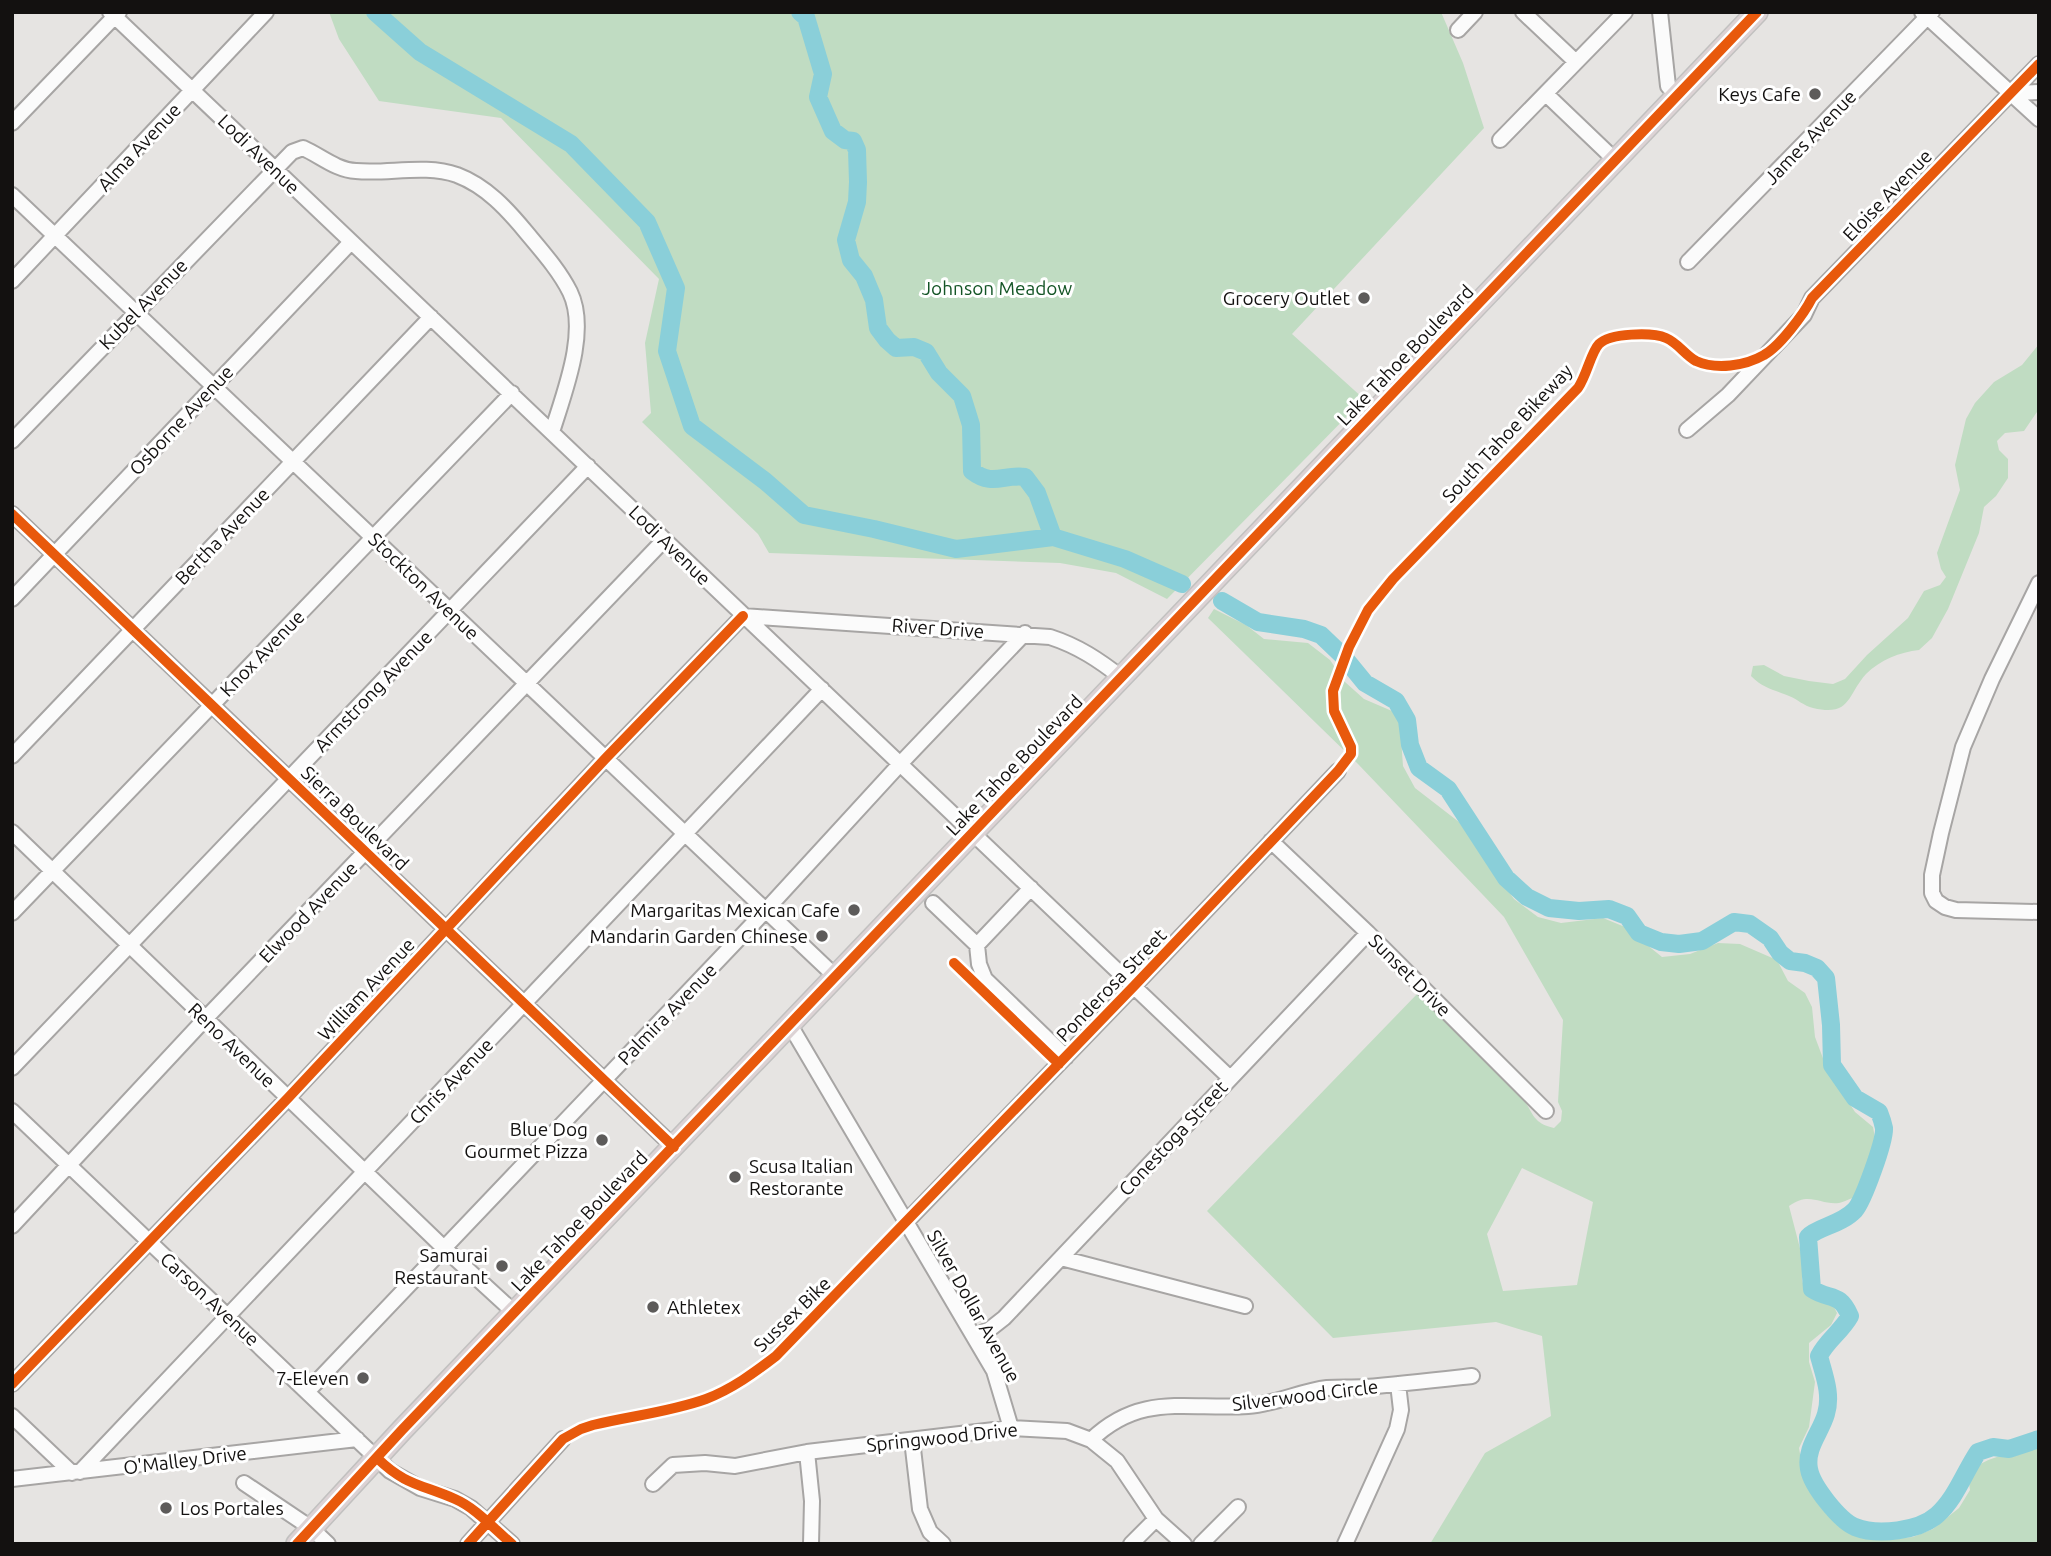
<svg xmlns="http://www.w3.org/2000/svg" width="2051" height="1556" viewBox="0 0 2051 1556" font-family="Ubuntu,sans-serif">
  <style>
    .green { fill: #c0dcc2; fill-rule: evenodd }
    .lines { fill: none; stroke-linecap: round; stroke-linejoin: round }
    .river { stroke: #8acfd9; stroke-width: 18 }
    .minor-casing { stroke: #a7a5a4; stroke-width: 18 }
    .highway-casing { stroke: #c2c1c0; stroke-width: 24 }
    .minor { stroke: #fbfbfb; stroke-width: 14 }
    .highway { stroke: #dcd2d4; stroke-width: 21 }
    .cycleway-casing { stroke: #fff; stroke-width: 15 }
    .cycleway { stroke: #e8590c; stroke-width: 10 }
    .poi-dot { fill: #5d5b5a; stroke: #fff; stroke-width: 2.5 }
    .labels { text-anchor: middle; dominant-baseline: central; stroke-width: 6; stroke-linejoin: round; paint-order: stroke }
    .poi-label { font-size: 19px; fill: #131110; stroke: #fff; text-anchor: end }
    .street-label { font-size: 19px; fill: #131110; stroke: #fff }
    .park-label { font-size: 19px; fill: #145526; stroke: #fff }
  </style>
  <rect width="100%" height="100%" fill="#e6e4e2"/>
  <path class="green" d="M329,12H1441L1463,63L1484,128L1292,334L1364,399L1167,599L1116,573L1060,563L769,553L758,534L642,422L651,413L645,343L659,279L501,118L379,101L339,39Z
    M2039,344V409L2024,431L2005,433L1997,441L1999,450L2008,459V478L1996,496L1984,507L1979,533L1948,609L1932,638L1919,650C1900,652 1880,660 1866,674C1847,695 1851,717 1813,708C1804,706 1797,699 1789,696C1773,689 1764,689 1751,676L1753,666L1764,665L1784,676L1809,681L1833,684L1845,679L1867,655L1908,618L1924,591L1940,585L1946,577L1941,569L1937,553L1960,490L1955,465L1966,419L1975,403L1994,382L2022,365Z
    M1214,609L1246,625L1264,639L1308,643L1330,660L1345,682L1364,699L1392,711L1400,724L1403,766L1415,788L1459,822L1514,899L1538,917L1561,923L1603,918L1625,927L1662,957L1690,954L1718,943L1740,944L1777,960L1788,981L1805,993L1812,1007L1815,1037L1827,1069L1855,1112L1873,1127L1875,1138L1856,1197C1851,1198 1844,1202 1839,1203C1819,1205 1810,1191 1789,1206L1802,1256V1280L1806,1294L1819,1301H1831L1837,1313L1831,1325L1809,1343V1362L1815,1382L1809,1427L1799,1448L1803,1471L1826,1514L1853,1532L1892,1539L1913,1537L1933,1529L1959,1508L1970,1490C1963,1454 2017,1455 2039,1448V1544H1430L1485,1453L1551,1416L1542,1336L1496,1322L1333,1338L1207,1211L1420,991L1520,1095C1534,1112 1531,1123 1554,1128L1561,1121L1562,1111L1558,1102L1563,1020L1504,917L1358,764L1208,618ZM1522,1168L1593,1202L1577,1285L1503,1291L1487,1234Z"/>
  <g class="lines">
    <path class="river" d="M375,12L420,52L571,144L647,222L676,288L667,351L692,426L765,481L804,515L874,529L956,549L1053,537L1125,559L1182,584
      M800,12L806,17L823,74L818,97L833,131L845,140L853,141L857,150L858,182L857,202L846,240L851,260L864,276L874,300L878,328L887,340L896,348L914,347L926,352L939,373L962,396L971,425L972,471C993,487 1003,474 1025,477L1037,493L1053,537
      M1222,601L1258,622L1304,629L1321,635L1344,657
      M1347,661L1365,683L1396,701L1407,720L1410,745L1419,768L1448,789L1506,878L1527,897L1549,908L1579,911L1609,909L1627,916L1639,933L1661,942L1679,944L1702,941L1734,922L1750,924L1770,938L1780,953L1790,961L1805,963L1817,968L1826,978L1831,1025L1832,1065L1855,1098L1879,1112C1881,1117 1883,1123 1884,1128C1885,1141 1863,1201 1855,1210C1841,1225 1817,1227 1808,1237L1812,1289C1830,1301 1839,1291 1850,1316C1841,1332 1827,1340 1819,1356C1824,1375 1832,1394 1826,1414C1821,1432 1805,1448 1809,1469C1812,1486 1839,1520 1855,1527C1878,1536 1919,1531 1937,1515C1956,1498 1964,1473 1978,1452L1993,1447L2009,1449L2039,1439"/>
    <g class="minor-casing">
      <path id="minor" d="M110,12L1230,1078
        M1523,12L1576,62
        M1660,12L1668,86L1677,96
        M1922,12L2039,119
        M1458,30L1475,12
        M2012,93L2039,92
        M1546,94L1615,160
        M12,123L119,12
        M1500,140L1625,12
        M12,195L836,977
        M1688,262L1932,12
        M12,281L266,12
        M1687,430L1728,395L1804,315L1812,298L2039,64
        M12,441L292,152L303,148C321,156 336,170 356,171C389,174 425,164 457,175C486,186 507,209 526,232C541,250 559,270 570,292C589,331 564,393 552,432
        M12,514L674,1147
        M2039,583L1992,679L1963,747L1941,833L1932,875V893L1936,901L1945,907L1956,910L2039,912
        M12,599L351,242
        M12,756L431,317
        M12,832L444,1248L515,1313
        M1271,841L1368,933L1546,1111
        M933,903L977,945L1031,888
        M12,913L512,393
        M977,945L979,964L985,979L1066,1057
        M790,1025L994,1371L1011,1428
        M12,1068L588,466
        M12,1111L390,1471L420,1488L455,1499L471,1508L512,1544
        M907,1221L1134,986L1338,771
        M12,1226L205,1019L664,540
        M1061,1258L1245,1306
        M974,1337L990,1329L1004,1318L1368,933
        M12,1384L288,1098L605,759L743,616L1050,637C1078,646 1099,660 1122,678
        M307,1392L766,910L900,764L1025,633
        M12,1416L72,1473
        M912,1440L920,1509L930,1532L943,1544
        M1091,1440C1141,1392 1187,1410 1248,1406C1276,1404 1301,1391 1327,1388C1340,1387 1352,1388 1365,1387C1401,1384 1436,1380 1472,1376
        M807,1452L812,1501L811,1544
        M80,1472L822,689
        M12,1479L357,1439
        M244,1483L311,1528L328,1544
        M653,1484L673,1465L705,1463L735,1466L807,1452L1011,1428L1067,1431L1091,1440L1117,1461L1156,1519L1184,1544
        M468,1544L563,1439
        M1131,1544L1156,1519
        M1201,1544L1238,1507
        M1345,1544L1397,1429L1401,1410L1398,1384"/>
    </g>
    <g class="highway-casing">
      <path id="highway" d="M297,1544L402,1430L1757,12"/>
    </g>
    <use href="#minor" class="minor"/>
    <use href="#highway" class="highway"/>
    <g class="cycleway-casing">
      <path id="cycleway" d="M12,514L674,1147
        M954,963L1059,1064
        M12,1384L288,1098L605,759L743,616
        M377,1458C406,1486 421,1484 455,1499C476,1508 494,1529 512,1544
        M297,1544L402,1430L1757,12
        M468,1544L563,1439L581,1429L593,1425C630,1416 670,1412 706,1399C732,1389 754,1373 776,1356L1134,986L1338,771L1351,754V747L1334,711L1333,691L1349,647L1368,610L1393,579L1578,388C1587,375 1591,352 1599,344C1610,333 1652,332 1666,338C1678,343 1685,355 1696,361C1716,370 1745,366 1764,355C1779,347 1804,314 1812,298L2039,64"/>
    </g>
    <use href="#cycleway" class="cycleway"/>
  </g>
  <g class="poi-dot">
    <circle cx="1815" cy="94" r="7"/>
    <circle cx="1364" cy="298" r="7"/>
    <circle cx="854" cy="910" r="7"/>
    <circle cx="822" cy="936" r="7"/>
    <circle cx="602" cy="1140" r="7"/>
    <circle cx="735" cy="1177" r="7"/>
    <circle cx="502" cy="1266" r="7"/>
    <circle cx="653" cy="1307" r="7"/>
    <circle cx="363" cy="1378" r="7"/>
    <circle cx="166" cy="1508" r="7"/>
  </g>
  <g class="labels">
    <g class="poi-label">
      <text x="1801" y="94">Keys Cafe</text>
      <text x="1350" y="298">Grocery Outlet</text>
      <text x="840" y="910">Margaritas Mexican Cafe</text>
      <text x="808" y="936">Mandarin Garden Chinese</text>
      <text x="588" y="1129">Blue Dog<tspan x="588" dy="22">Gourmet Pizza</tspan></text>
      <text x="749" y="1166" text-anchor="start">Scusa Italian<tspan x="749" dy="22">Restorante</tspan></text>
      <text x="488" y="1255">Samurai<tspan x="488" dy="22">Restaurant</tspan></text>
      <text x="667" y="1307" text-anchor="start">Athletex</text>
      <text x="349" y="1378">7-Eleven</text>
      <text x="180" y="1508" text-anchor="start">Los Portales</text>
    </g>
    <g class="street-label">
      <text transform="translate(1810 137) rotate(-46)">James Avenue</text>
      <text transform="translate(139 147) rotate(-47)">Alma Avenue</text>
      <text transform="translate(259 154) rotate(44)">Lodi Avenue</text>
      <text transform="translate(1887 195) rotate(-46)">Eloise Avenue</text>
      <text transform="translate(143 304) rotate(-46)">Kubel Avenue</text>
      <text transform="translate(1405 355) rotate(-46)">Lake Tahoe Boulevard</text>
      <text transform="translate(181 420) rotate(-47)">Osborne Avenue</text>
      <text transform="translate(1507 433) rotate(-47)">South Tahoe Bikeway</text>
      <text transform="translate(222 536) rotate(-46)">Bertha Avenue</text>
      <text transform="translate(670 545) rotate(44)">Lodi Avenue</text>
      <text transform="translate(424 586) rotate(44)">Stockton Avenue</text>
      <text transform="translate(938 628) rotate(4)">River Drive</text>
      <text transform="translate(262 653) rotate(-46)">Knox Avenue</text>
      <text transform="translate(373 691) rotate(-46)">Armstrong Avenue</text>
      <text transform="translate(1014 765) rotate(-46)">Lake Tahoe Boulevard</text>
      <text transform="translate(355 818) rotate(44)">Sierra Boulevard</text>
      <text transform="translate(308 912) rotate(-46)">Elwood Avenue</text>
      <text transform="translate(1410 975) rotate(45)">Sunset Drive</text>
      <text transform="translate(1111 985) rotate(-46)">Ponderosa Street</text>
      <text transform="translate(366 989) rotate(-47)">William Avenue</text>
      <text transform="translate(667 1014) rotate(-46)">Palmira Avenue</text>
      <text transform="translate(232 1045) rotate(44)">Reno Avenue</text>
      <text transform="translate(451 1081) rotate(-46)">Chris Avenue</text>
      <text transform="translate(1173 1138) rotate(-47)">Conestoga Street</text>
      <text transform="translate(579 1221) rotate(-46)">Lake Tahoe Boulevard</text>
      <text transform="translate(210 1299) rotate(43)">Carson Avenue</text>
      <text transform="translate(974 1306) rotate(61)">Silver Dollar Avenue</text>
      <text transform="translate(792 1314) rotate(-44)">Sussex Bike</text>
      <text transform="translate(1305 1395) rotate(-7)">Silverwood Circle</text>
      <text transform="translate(942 1437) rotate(-6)">Springwood Drive</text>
      <text transform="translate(185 1460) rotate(-7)">O'Malley Drive</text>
    </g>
    <g class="park-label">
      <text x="997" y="288">Johnson Meadow</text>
    </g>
  </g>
  <rect width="2051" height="1556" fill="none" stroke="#131110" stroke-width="28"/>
</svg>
